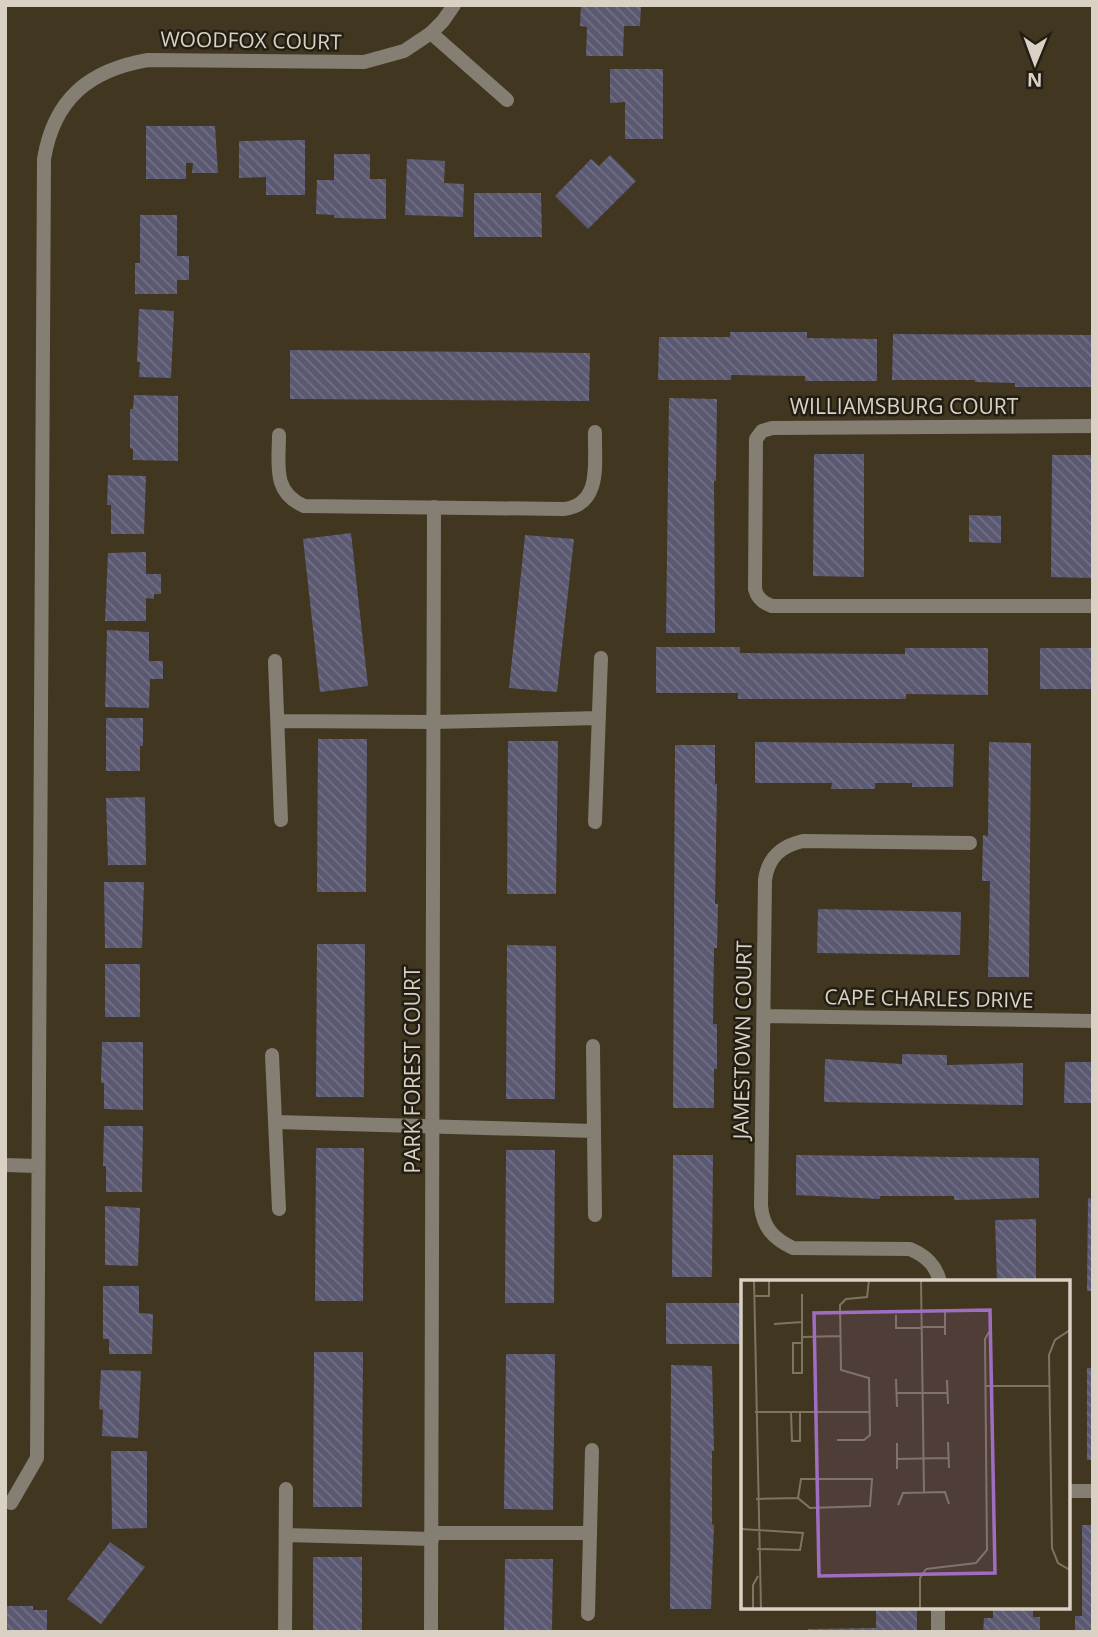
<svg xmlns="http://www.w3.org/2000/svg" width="1098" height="1637" viewBox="0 0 1098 1637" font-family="'Open Sans',sans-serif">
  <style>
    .building { fill: url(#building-back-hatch) }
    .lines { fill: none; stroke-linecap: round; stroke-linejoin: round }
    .service { stroke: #847e73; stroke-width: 14 }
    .minor { stroke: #847e73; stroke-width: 14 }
    .labels { text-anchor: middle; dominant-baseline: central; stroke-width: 5; stroke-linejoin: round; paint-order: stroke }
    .street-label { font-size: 21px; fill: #d8d1c4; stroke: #231e14 }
    .inset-road { fill: none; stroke: #7d7461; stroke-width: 2 }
    .view { fill: #a06ec1; fill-opacity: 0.15; stroke: #a06ec1; stroke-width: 3.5 }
    .inset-edge { fill: none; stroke: #d8d1c4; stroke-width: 3.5 }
  </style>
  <defs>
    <pattern id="building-back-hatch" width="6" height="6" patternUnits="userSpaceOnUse" patternTransform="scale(1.75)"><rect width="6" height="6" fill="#5b5972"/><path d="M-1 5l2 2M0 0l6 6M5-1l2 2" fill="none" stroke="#727084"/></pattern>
  </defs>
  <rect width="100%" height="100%" fill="#41361f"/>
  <path class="building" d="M581,5H641L640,26H624L623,56H586L587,27L580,26Z
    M610,69H663V139H625V102L610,103Z
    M146,126H215L218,173H192L193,163H186V179H146Z
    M305,140V195H266V177L239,178V141Z
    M334,154H370V179H386V219L334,218V215L316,214L317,180H334Z
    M610,155L636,181L588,229L555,196L591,159L599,166Z
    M407,159L445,161L444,183L464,184L463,217L405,215Z
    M474,193H541L542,237H474Z
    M140,215H177V256H189V280H177V294H135V263H140Z
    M139,309L174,311L171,378L139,377L140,362H137Z
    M730,332H807V338L877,339V381H805V376L731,375V380H658L659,337H730Z
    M893,334L1093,335V387H1015V383L975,382V380H892Z
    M290,350L590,353L589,401L290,399Z
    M134,395L178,396V461L133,460V449L130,448V409H133Z
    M669,398L717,399L716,481H714L715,633H666Z
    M814,454H864V577L813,576Z
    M1052,455H1093V578L1051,577Z
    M108,475L146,476L144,534H111V505H107Z
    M969,515L1001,516V543L969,542Z
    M351,533L368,686L320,692L303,539Z
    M525,535L574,539L557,692L509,688Z
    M146,552V574H161V594H154V599L146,598V621H105L108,553Z
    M107,630L149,632V661H163V679H150L149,708L105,707Z
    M656,647H740V653L905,654V648H988V695L906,694V699H738V693H656Z
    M1040,648H1093V689H1040Z
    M106,718H143V746H140V771H106Z
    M318,739H367L366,892H317Z
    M508,741H558L556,894H507Z
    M755,742L954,744L953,787H912V783H875V789H831L832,783H755Z
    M989,742L1031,743L1029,977H988L990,881H982L983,835L988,836Z
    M675,745H715V784H717L715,904H718L717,948H714L713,1024H717V1069H714V1108H673Z
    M145,797L146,865H108L106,798Z
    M104,882H144L142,948H105Z
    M818,909L961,912L960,955L817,953Z
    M317,944H365L364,1097H316Z
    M507,945L556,946L555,1099H506Z
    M105,964H140V1017H105Z
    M102,1042H143V1110L104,1109V1083H101Z
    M902,1054L947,1055V1065L1023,1063V1105L824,1102L825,1059L902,1064Z
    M1065,1062H1093V1103H1064Z
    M104,1126H143L142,1192H106V1166H103Z
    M316,1148H364L363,1301H315Z
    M506,1150H555L554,1303H505Z
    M673,1155H713L712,1277H672Z
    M796,1155L1039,1158V1198L954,1200V1196H880V1199L796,1195Z
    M1088,1198L1093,1199V1291H1087Z
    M105,1206L140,1208L138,1266L105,1265Z
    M1036,1219V1282H997L995,1220Z
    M103,1286H139V1313L153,1314L152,1354H109V1339H103Z
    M666,1303H743V1344H666Z
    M314,1352H363L362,1507H313Z
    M506,1354H555L553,1510L504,1509Z
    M671,1365L712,1366L714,1451H712V1525L714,1524L711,1609H670Z
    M1087,1368H1093V1460H1087Z
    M101,1370L141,1371L138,1438L102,1436L103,1410L99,1409Z
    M111,1451H147V1528L112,1529Z
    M1082,1525H1093V1632H1075V1616H1082Z
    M110,1542L145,1567L101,1624L67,1599Z
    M313,1557H362V1632H313Z
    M505,1559H553L552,1632H504Z
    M5,1606H33V1610H47V1632H5Z
    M876,1607H917V1632H808V1629L876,1628Z
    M993,1607H1033V1617H1040V1632H983L984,1618H993Z"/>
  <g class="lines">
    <path class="service" d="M431,33L507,100
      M279,435C279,465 272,492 304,506L564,509C603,504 594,461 595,432
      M275,661L281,820
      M279,721L434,722L599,718
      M595,822L601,658
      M593,1046L595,1215
      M272,1055L279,1209
      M276,1122L594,1131
      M431,1533H590L588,1614
      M590,1533L592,1450
      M286,1535L432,1539
      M285,1632L286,1489"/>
    <path class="minor" d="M1093,426L772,428L762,431L756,439L755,589C757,598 763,603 772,606H1093
      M764,1016L1093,1021
      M5,1165L37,1166
      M940,1282C936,1265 926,1256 910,1249L793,1248C774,1239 763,1228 761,1206L765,880C768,857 781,846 803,841L970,843
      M1068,1491H1093
      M11,1503L37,1458L44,159C54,99 89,70 148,60L364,62L404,51L431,33L443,21L454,5
      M431,1632L434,507
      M938,1632V1607"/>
  </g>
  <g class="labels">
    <g class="street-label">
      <text transform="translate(251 40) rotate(1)">WOODFOX COURT</text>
      <text x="904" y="406">WILLIAMSBURG COURT</text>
      <text transform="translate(929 998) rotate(1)">CAPE CHARLES DRIVE</text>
      <text transform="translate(742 1040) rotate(-89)">JAMESTOWN COURT</text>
      <text transform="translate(412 1070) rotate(-90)">PARK FOREST COURT</text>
    </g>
  </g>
  <g transform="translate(741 1280)">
    <rect width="329" height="329" fill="#41361f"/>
    <path class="inset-road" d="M13,0L20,329M180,0L183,213M61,14V93H52V63H61M13,16H28V0M204,31V55M155,35V48H180M33,44L61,42M180,47H204M329,50L314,60L308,75L311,268L317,283L329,290M61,57L99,56M155,99L156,127M206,100L207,124M245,106H308M155,113H207M14,132H128M50,132L51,161H59V132M96,160H123L129,155L128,98L100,90L99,25L105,19L126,17L128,0M207,162L208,188M156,179L207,178M156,189V163M131,199L129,226L69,228L57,218L60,199ZM15,219L57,218M157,225L162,213L204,212L208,224M0,249L62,253L59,270L16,269M185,289L235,283L246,270L244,59L248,52M12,329V305L17,296M179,329V298L185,289"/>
    <path class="view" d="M249,30L254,293L78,296L73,33Z"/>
    <rect width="329" height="329" class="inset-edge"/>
  </g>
  <rect width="1098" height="1637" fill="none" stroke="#d8d1c4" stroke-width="14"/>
  <g transform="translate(1035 63) rotate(181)" stroke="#231e14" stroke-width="5" paint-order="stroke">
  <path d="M0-5L12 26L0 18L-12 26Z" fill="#d8d1c4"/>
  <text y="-10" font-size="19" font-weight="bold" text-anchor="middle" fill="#d8d1c4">N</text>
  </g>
</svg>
